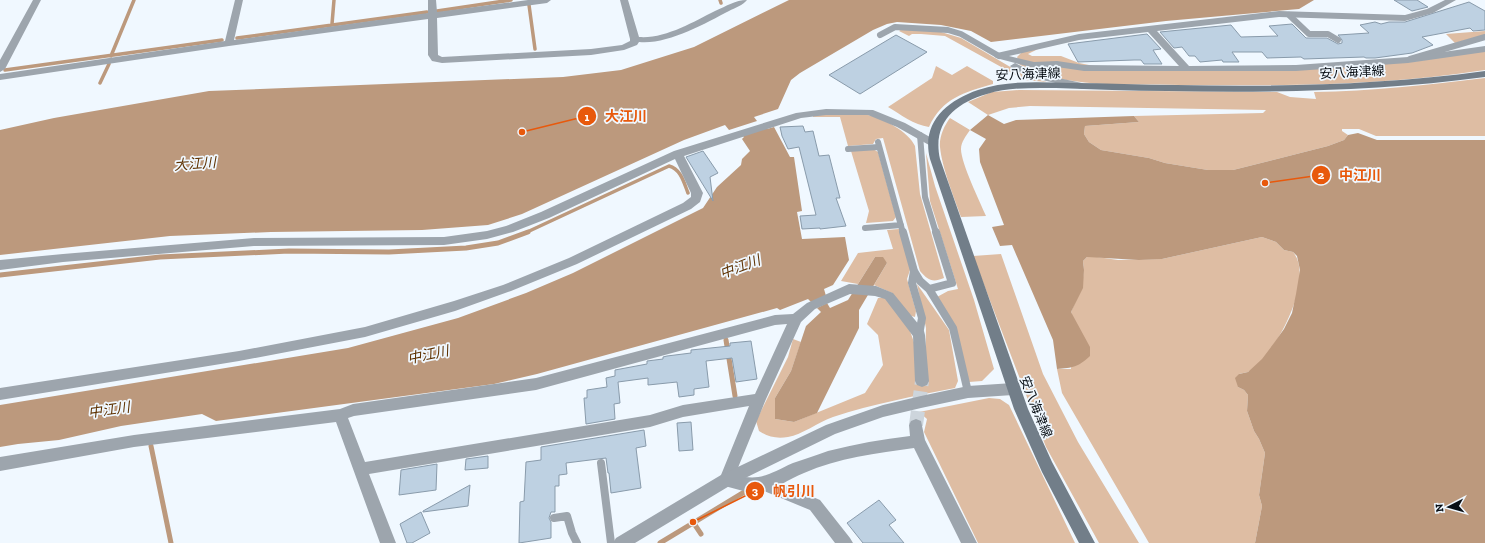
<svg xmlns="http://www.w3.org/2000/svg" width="1485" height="543" viewBox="0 0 1485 543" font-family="'Zilla Slab','Noto Sans JP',serif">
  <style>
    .green { fill: #debda3 }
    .water { fill: #bc997d }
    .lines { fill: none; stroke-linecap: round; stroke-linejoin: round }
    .stream-far1 { stroke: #bc997d; stroke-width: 3.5 }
    .stream { stroke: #bc997d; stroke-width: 5 }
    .building { fill: #bed1e2; stroke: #899bab }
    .minor-tunnel { stroke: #cdd5dc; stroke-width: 14; stroke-dasharray: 14 6; stroke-linecap: butt }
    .service-far1 { stroke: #9da5ad; stroke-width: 6 }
    .service { stroke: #9da5ad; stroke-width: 8 }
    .minor { fill: #9da5ad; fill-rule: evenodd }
    .tertiary { fill: #9da5ad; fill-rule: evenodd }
    .secondary { fill: #727e89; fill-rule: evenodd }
    .labels { text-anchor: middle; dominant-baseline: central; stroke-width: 3.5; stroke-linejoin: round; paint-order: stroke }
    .street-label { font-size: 13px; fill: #080e14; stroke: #f0f8ff }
    .water-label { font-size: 14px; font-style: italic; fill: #5e3100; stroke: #f0f8ff }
    .leader { fill: none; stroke: #e8590c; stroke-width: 1.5 }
    .callout-dot { fill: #e8590c; stroke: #f0f8ff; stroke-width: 1.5 }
    .mark-label { font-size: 12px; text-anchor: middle; font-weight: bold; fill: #fff }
    .callout-label { font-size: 14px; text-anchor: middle; font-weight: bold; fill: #e8590c; stroke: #f0f8ff; stroke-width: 3.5; stroke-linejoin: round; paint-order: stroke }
  </style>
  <rect width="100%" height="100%" fill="#f0f8ff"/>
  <path class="green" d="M902,29L941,32L961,38L1024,75L1047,82L1025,80L945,36L921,34H912L909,36L899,31Z
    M1485,31V35L1455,43L1446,34Z
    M1038,49L1028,54L1032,56H1061L1079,63L1094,66L1034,63L1018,59L1017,57L1023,51Z
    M1485,51V70C1384,86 1282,86 1180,85C1133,84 1057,89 1017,63L1026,65L1299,70L1411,62Z
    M936,66L952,75L967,66L993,81V84C965,92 942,98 929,127C914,125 900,114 888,107L932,78Z
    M1485,78V136H1376L1359,129H1342V131L1348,135L1344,140L1328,146L1233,170H1208L1165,163L1149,158L1101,150L1089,142L1084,134L1085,126L1139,122L1134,116L1263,113L1266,110L1030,106L1009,108L988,115L968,102L992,92L1019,90L1277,92L1290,97L1316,99L1314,92C1371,91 1428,85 1485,78Z
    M846,113C853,113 861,113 868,115C883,118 909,132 915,146L920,194L944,278C932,283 928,280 920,271L883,138L876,139L873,144L848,146L840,117H813V115Z
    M950,118L970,130C966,136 961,142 961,149C961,163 980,202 986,216L961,217C954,197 942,168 940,147C939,137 944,126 950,118Z
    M873,149L878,152L896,217L893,221L866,223L869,211L851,151Z
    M926,153L935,186L974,300L994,369L982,381L969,382L956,328L937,297L948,291L958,289L930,201Z
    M899,229L911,267L907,279L916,311L915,317L908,315L892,293L874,285L887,263L875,257L858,284L841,281L858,253L893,249L887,230Z
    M1262,237L1276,242L1284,250L1293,252C1316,279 1275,357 1248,372C1245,373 1241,373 1239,374L1238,387L1244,390L1248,395L1247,411L1254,431L1259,439L1265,453L1259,495L1262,506L1255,543H1149L1062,393L1057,369H1071L1074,320L1071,312C1078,295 1086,280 1083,261L1087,257H1097L1118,260L1162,259Z
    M1001,254L1043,374L1078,442L1139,543H1099L1046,447L973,256Z
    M917,284L949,330L958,381L955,388C914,396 873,404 833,417C818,422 802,435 788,437C777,439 768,437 759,431L756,421L788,357L793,339L801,342L791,371L775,398V419L794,422L865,393L883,365L878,335L867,324L878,298H886L910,331L916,348L915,384L928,382L925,375L926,328Z
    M989,398L1000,399L1009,405L1075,543H978L924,432L927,419L919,412Z"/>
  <path class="water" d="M789,0H1314L1299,9L1166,21L991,42L971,31L941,25L897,22L887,24L873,30L800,73L791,80L778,109L754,117L757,121L729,130L725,125L684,140L522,214L488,225L422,230L271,232L170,236L0,255V130L54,118L209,91L563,77L621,70L694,47Z
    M988,115L1004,124L1016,120L1134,116L1139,122L1085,126L1084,134L1089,142L1101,150L1149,158L1165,163L1208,170H1233L1328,146L1344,140L1348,135L1358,133L1377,140H1485V543H1255L1262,506L1259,495L1265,453L1259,439L1254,431L1247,411L1248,395L1244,390L1238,387L1235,378L1239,374L1248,372L1262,359L1274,343L1284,329L1292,313L1296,294L1300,270L1297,256L1293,252L1284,250L1276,242L1262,237L1162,259L1139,260L1087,257L1083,261L1084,270L1083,288L1071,312L1090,347V356C1078,367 1073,368 1057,369L1053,340L1012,245L1000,246L992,227L1004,225L980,162L979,149L986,139L970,130Z
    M765,127L767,129L774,127L790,157H794L802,211L797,212L802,239L845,237L849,260L833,285L824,289L826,296L812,303L808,299L780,310L777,308L537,374L494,384L216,421L202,414L121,426L59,440L18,444L0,447V405L348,348L458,318L526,293L573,273L703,208L717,187L741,165L742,159L750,151L742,139L744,137L742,135Z
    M875,257H883L887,263L859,310V328L817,413L794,422L775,419V398L791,371L806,326L821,312L817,308L827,303L830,308L848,300Z"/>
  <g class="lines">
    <path class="stream-far1" d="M720,0L721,3
      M529,5L535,49
      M437,11L511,0
      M332,24L334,0
      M237,38L427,12
      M111,56L134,0
      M5,70L222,40
      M100,83L109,64
      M525,233L669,166C681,169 684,183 688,193"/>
    <path class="stream" d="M0,275L160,257L289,251L389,252L466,248L498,243L528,232
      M726,340L735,396
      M151,446L171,543
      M693,522L701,534
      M660,543L746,491"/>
  </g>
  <path class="building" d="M1394,0H1417L1428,7L1412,11Z
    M1469,2L1485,11V30L1473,31L1470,28L1422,37L1433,45L1412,53L1375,58H1366L1364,57L1304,59L1301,57L1267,58L1262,52H1232L1239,62H1223L1222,60L1200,62L1195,56H1189L1182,47L1174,48L1160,32L1231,25L1241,37L1278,36L1269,26L1292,24L1306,38H1327L1338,44L1342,43V40L1338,35L1369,33L1360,25L1375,22L1381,24L1389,22H1405Z
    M1147,34L1161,49L1153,50L1162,64H1144L1141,60H1134L1078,62L1068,44Z
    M896,35L927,52L860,94L829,75Z
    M803,126L805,132L813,131L819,156L829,155L840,198H836L846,226L820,229V228L802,229L800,216L816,215L799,147L788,149L782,136L780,127Z
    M703,151L718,173L710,177L713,201L686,157Z
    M751,341L757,379L736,382L732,358L706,361L709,387L694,389V395L679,397L677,382L648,385V378L618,382L620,403L614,404L615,419L586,424L584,398H587V390L607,387L606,378L615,376V370L647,364V361L663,359V357L667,356L691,353V350L730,346V343Z
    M691,422L693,450L679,451L677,423Z
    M644,430L646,446L636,448L641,488L611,493L609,473H608L606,458L566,463L567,474L559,475V486H555V512H551L549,518L551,522V538L519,543L520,502L524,501L526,462L541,460V447Z
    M488,456V468L465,470L466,459Z
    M437,464L436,490L399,495L401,470Z
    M470,485L468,506L423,512V511Z
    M879,500L896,520L889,525L904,543H863L847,523Z
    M421,512L430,533L412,543H407L400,524Z"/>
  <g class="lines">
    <path class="minor-tunnel" d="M916,425L922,381"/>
    <path class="service-far1" d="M1289,15L1309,34H1328L1338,40
      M880,35L895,27L948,30L961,34L999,56
      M1410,59L1485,37
      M920,135L925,197L936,233
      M878,142L903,233
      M848,149L879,147
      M865,228L901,225"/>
    <path class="service" d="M903,232L914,271L920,281L929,289L953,328L968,392
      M914,271L912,283L922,318L919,335
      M929,289L952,283L936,232
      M601,463L611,543
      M554,518L567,516L572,533L577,543"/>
    <path class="minor" d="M33,0H41L5,69L0,72V60Z
      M235,0H243L234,40L428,13V0H436L437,12L528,0H551L547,3L437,18L438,55L442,57L591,49L622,45L630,41V39L620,0H628L639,37C665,39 693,22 715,11C727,6 735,0 747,0C743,5 735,8 729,11C704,24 667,45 639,42L637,45L624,50L591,55L442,63L432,61L428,55V19L229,46L0,80V74L225,41Z
      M1445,0H1456L1433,13L1405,21L1279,17L1157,31L1189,66L1296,65L1408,57L1485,46V52L1408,63L1296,71H1084L1057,67L1034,68L996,58L994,56L997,53L1079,34L1279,11L1405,15L1427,9ZM1148,32L1179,66L1084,65L1057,61L1034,62L1009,56L1079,40Z
      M1015,63L1035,73L1082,83L1087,86L1082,89L1029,77L1012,68L1010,66Z
      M826,109L873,110L905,123L937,141L938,143L937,145H929L897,127L868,115H826L801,118L684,156L703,193L700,202L691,209L577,264L511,291L455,311L365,337L239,361L0,400V388L239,351L365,327L454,301L503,285L569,258L683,203L691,197V193L675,159L549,218L513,232L487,239L444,245L254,246L63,262L0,270V260L63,254L254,238L444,237L487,231L506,226L541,212L674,151L796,113Z
      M849,284L876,286L893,293L924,331L925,335L929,381L927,385L922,387L917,385L915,381L913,336L885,299L875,296L850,294L815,309L801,322L766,399L735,475C762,482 770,473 793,463C805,459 817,455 828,451C855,444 883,439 910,436L909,425L911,421L916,419L921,421L925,440L977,543H961L914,448C877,453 838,458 804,473C796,476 789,480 782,484L820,500L850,538L853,543H835L810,510L764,491L747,492L721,485L719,480L749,406L683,417L650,427L369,474L396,543H380L336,422L134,447L0,471V457L134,435L340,409L353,404L536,378L775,315L793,314L807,303ZM787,324L755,394L683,405L650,415L365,462L348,418L354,416L536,390L775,325Z"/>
    <path class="tertiary" d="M1013,383L1018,385L1020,389L1018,393L1013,395L968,398L921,408L883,417L835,434L731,485L635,543H613L616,538L721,475L826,425L883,405L921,396L968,386Z"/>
    <path class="secondary" d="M1485,71V77C1380,91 1274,93 1168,91C1131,91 1093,89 1056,88C1033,88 1009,87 987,94C955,103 932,123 940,159L1028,409L1052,462L1095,543H1079L1042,472L1014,409L930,159C921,123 946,101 978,90C1007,80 1040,82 1071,83C1106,83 1141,85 1177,85C1280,87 1382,85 1485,71Z"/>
  </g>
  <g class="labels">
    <g class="street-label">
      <text transform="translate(1352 72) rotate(-3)">安八海津線</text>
      <text transform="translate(1028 74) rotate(-2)">安八海津線</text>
      <text transform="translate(1036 407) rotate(68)">安八海津線</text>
    </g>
    <g class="water-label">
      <text transform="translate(195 164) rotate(-4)">大江川</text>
      <text transform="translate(740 267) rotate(-21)">中江川</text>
      <text transform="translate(428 355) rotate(-12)">中江川</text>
      <text transform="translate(109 410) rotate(-8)">中江川</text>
    </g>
  </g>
  <path class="leader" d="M522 132L587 116M1265 183L1321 175M693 522L755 491"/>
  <g class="callout-dot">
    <circle cx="522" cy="132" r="4"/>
    <circle cx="1265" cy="183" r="4"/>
    <circle cx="693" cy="522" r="4"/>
    <circle cx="587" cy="116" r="10"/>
    <circle cx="1321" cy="175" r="10"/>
    <circle cx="755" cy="491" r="10"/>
  </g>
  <g class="mark-label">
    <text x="587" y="121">1</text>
    <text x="1321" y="179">2</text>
    <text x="755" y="495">3</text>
  </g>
  <g class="callout-label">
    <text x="626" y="121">大江川</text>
    <text x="1360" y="180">中江川</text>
    <text x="794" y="496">帆引川</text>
  </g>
  <g transform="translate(1449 507) rotate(264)" stroke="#f0f8ff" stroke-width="3" paint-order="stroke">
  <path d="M0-3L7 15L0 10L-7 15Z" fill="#080e14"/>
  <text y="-6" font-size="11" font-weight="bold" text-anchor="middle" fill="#080e14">N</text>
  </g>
</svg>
